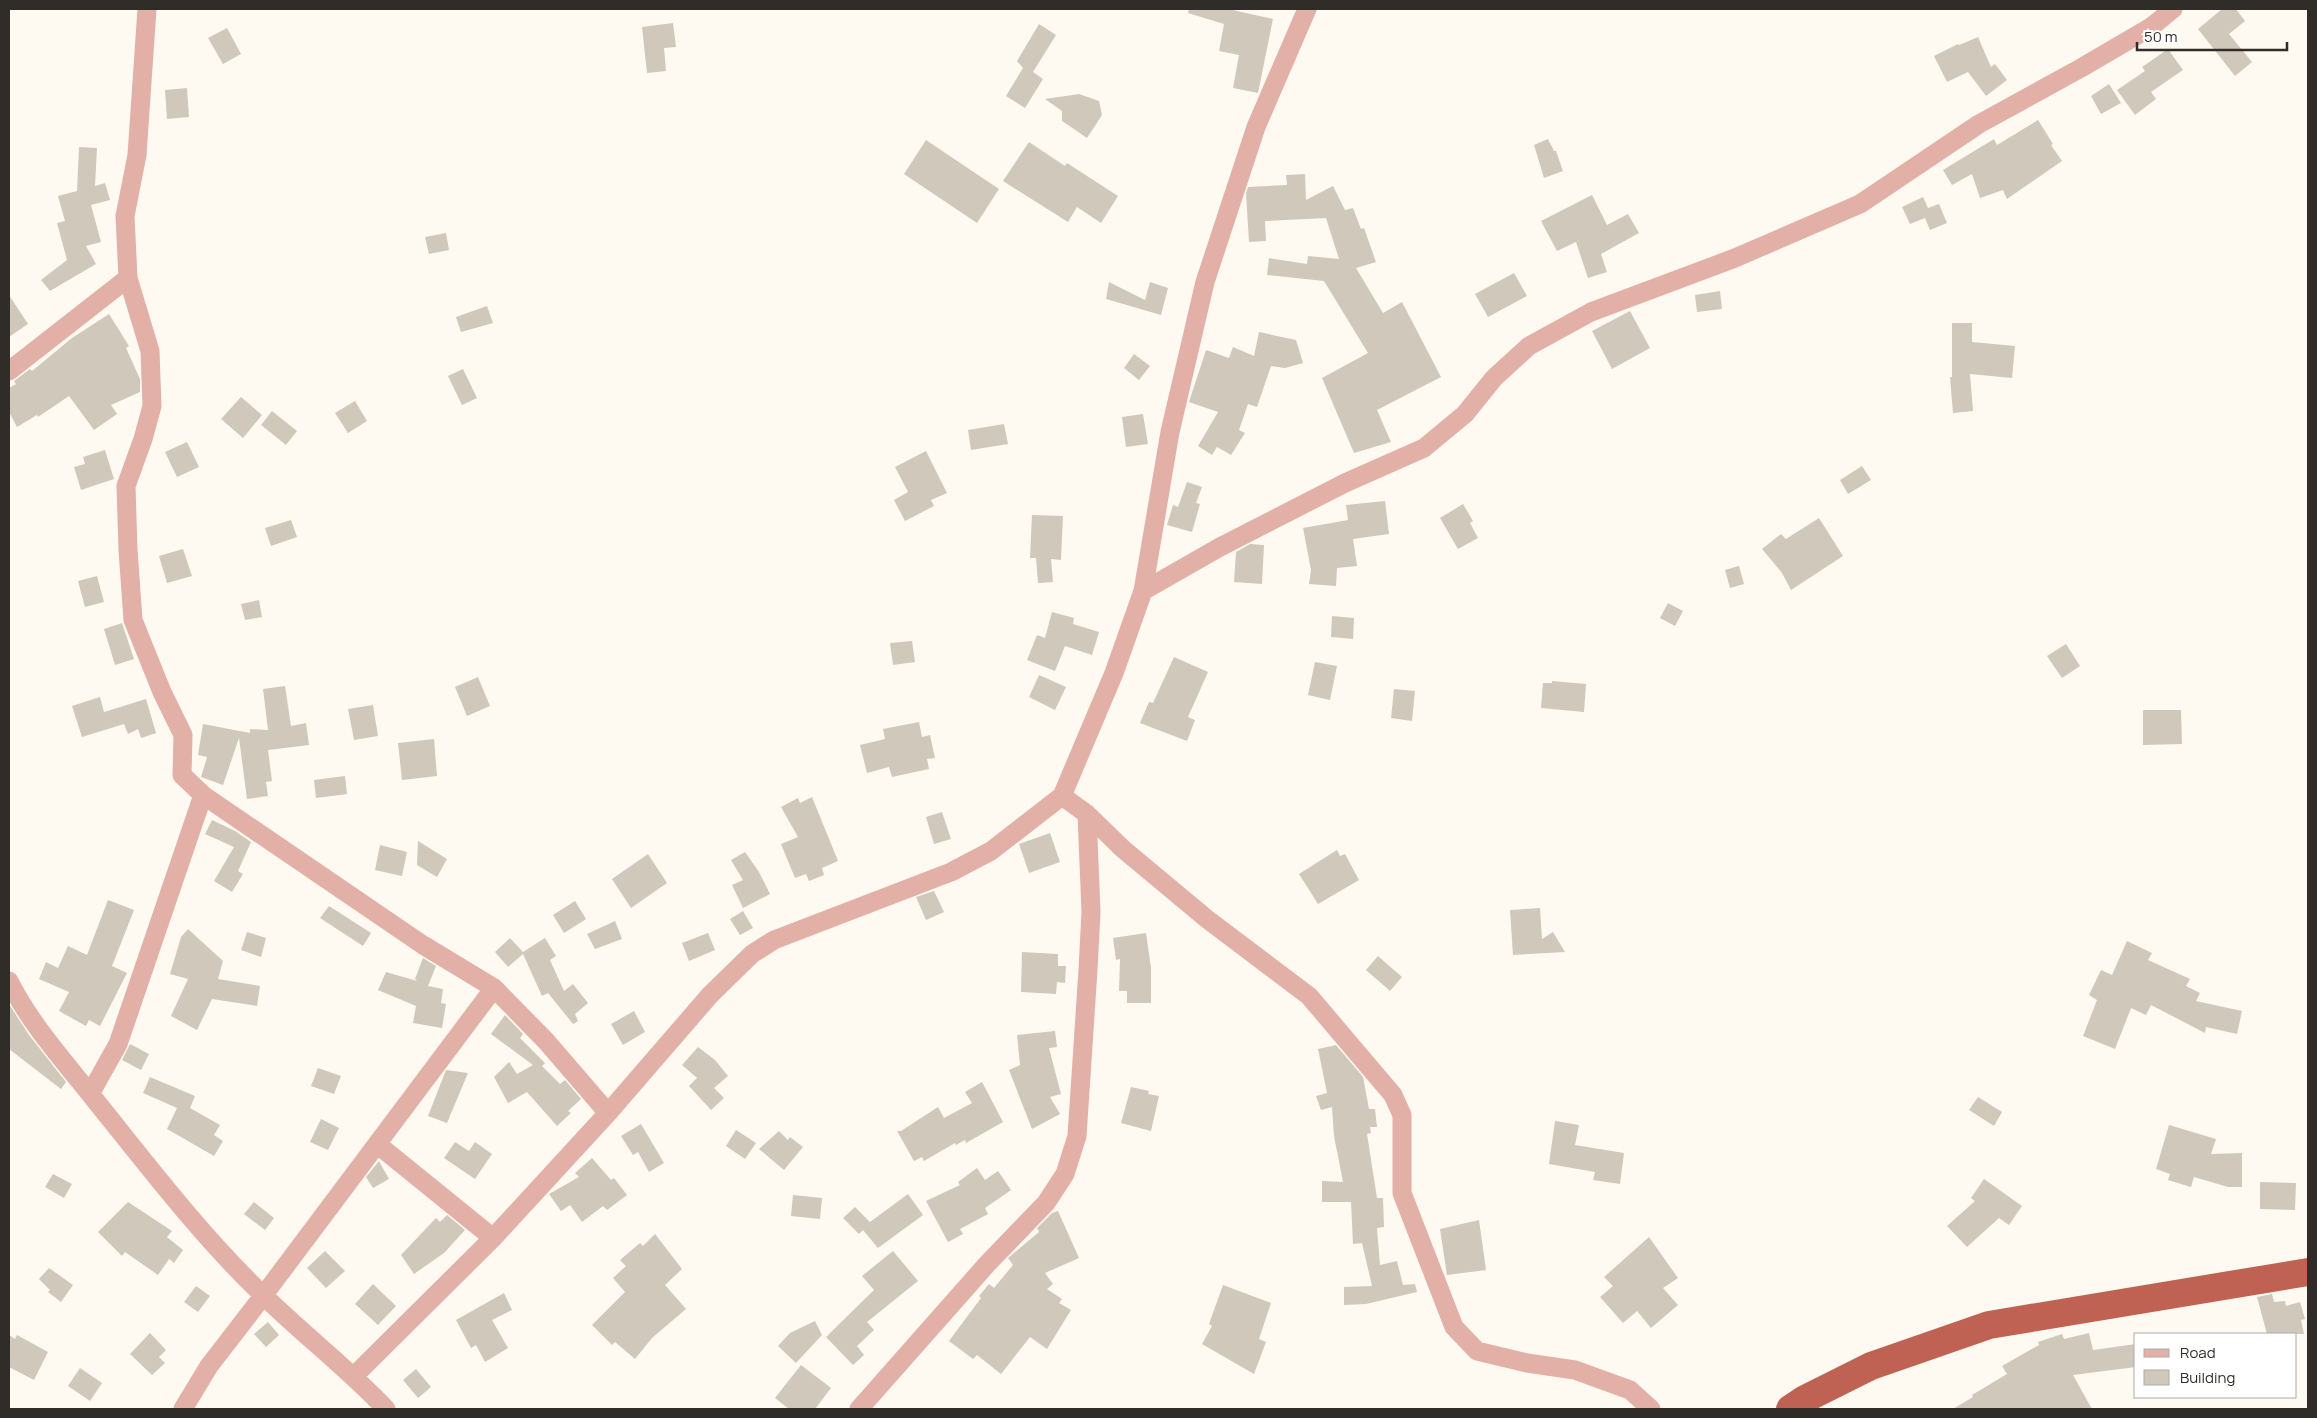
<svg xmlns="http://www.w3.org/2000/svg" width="2317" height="1418" viewBox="0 0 2317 1418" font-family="Manrope,sans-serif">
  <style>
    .building { fill: #d0c8bb }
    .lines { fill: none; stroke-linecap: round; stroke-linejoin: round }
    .minor { stroke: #e2b0a6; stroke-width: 19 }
    .trunk { stroke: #c06253; stroke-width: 28 }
  </style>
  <rect width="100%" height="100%" fill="#fef9f1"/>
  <path class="building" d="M1189,9H1228L1273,19L1258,93L1233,88L1239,55L1219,51L1224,24L1188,13Z
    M2222,9H2236L2245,21L2229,34L2252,62L2235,76L2198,29Z
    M673,23L676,47L664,48L666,71L647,73L642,27Z
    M1039,24L1056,35L1033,72L1043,79L1025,108L1006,96L1023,68L1017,61Z
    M227,28L241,54L223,64L208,38Z
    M1978,37L1991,67L1995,64L2007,80L1986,96L1968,72L1947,82L1934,56L1958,44L1959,45Z
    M2168,49L2183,70L2151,92L2156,99L2135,115L2117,90L2145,71L2142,67Z
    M2109,84L2121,103L2101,114L2091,96Z
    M187,88L189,117L167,119L165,90Z
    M1079,94L1099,101L1102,115L1087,138L1062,121V111L1045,99Z
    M2038,120L2053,144L2051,145L2062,161L2007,199L2003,190L1980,198L1972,174L1952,185L1943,170L1994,139L1997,145Z
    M1548,139L1554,151H1556L1563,171L1544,178L1534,145Z
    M926,140L999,189L977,223L904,174Z
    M1029,142L1065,166L1067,163L1118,196L1101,223L1077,207L1068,222L1003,181Z
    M79,147L97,148L95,186L105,183L110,200L91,205L101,242L86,246L96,264L50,291L41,280L67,260L57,223L65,221L58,196L77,191Z
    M1305,174L1306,200L1333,186L1345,210L1353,208L1361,229L1364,228L1376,262L1356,268L1383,313L1402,302L1441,377L1377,410L1391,442L1354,453L1322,378L1368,353L1324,281L1267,275L1269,258L1307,264L1308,256L1339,259L1326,218L1265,221L1266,241L1249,242L1246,193L1248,187L1287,185L1286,175Z
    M1592,195L1607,225L1628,214L1639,233L1601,254L1607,272L1588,278L1576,242L1557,251L1541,221Z
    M1923,197L1928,208L1939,204L1947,223L1930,230L1925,218L1910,224L1902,207Z
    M446,233L449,250L429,254L425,237Z
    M1514,273L1527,296L1488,317L1475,294Z
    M1109,282L1145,300L1150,282L1168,288L1161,315L1106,299Z
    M1720,291L1722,309L1697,312L1695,295Z
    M9,295L28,324L9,337Z
    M487,306L493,323L461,332L456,317Z
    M1630,311L1650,348L1612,369L1592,331Z
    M109,314L129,346L126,348L140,379V392L111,405L117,414L94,430L69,396L38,417L37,415L17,427L9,412V388L16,384L14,381L30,369L32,371L72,338Z
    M1952,323H1972V342L2015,346L2012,378L1970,374L1973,411L1953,413L1950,377H1952Z
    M1259,332L1296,340L1303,363L1285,368L1271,366L1257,407L1248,404L1239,430L1245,433L1231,455L1217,447L1212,455L1198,446L1218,412L1189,402L1206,350L1229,358L1233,347L1254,356Z
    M1134,354L1150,366L1139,380L1124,368Z
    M463,369L477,398L462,405L448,376Z
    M241,397L262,415L243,438L221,419Z
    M355,401L367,421L348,433L335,413Z
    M272,411L297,431L286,445L261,425Z
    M1143,414L1148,444L1126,447L1122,417Z
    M1004,424L1008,444L971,450L968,430Z
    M187,442L199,467L177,477L165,452Z
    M105,450L114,479L81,490L74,467L85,464L83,457Z
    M926,451L947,493L931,500L934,506L905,521L894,500L908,492L895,467Z
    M1862,466L1871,480L1848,494L1840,480Z
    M1187,482L1202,487L1196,503L1200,504L1192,532L1167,525L1173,505L1178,507Z
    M1385,501L1389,534L1353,539L1357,566L1337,568L1336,586L1309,584L1311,570L1303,528L1348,520L1346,505Z
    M1463,504L1473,521L1470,523L1478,538L1458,549L1440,518Z
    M1032,515L1063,516L1061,560L1051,559L1053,582L1038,583L1036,558H1030Z
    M1819,518L1843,556L1791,590L1782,573L1762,549L1781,534L1786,539Z
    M291,520L297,537L271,546L265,528Z
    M1250,544L1264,545L1262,584L1234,582L1236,552Z
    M183,549L192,576L167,583L159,556Z
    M1739,566L1744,584L1730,588L1725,570Z
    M97,576L104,602L85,607L78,581Z
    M259,600L262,617L245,620L241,604Z
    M1668,603L1683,611L1675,626L1660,618Z
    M1052,612L1074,618L1073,624L1099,632L1092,655L1065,646L1055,671L1027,660L1037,635L1045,638Z
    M1332,616L1354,618L1353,639L1331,637Z
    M122,623L134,659L115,665L104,629Z
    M912,641L915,662L893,665L890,643Z
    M2066,644L2080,666L2062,678L2047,656Z
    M1174,657L1208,672L1188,717L1195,720L1187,741L1140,723L1149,702L1153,703Z
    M1315,662L1337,666L1330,700L1308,695Z
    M1039,675L1066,687L1055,710L1029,697Z
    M478,677L490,706L467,716L455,687Z
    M1552,681L1586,684L1584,712L1541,708L1543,683H1552Z
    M285,686L291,726L306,723L309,745L268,750L272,781L266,782L268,796L247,799L239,738L223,785L201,777L207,757L198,755L203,724L250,733V729L268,730L263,689Z
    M1394,689L1415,691L1412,721L1391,718Z
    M100,697L104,712L146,699L156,733L141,738L138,729L128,734L124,724L82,737L72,706Z
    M373,705L378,736L354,740L348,709Z
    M2143,710H2181L2182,744L2143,745Z
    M919,722L922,737L930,735L935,758L927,759L929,769L892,777L889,767L867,773L860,745L885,739L883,729Z
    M434,739L437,776L402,780L398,743Z
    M345,776L347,794L316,798L314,780Z
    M812,797L838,861L822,868L824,875L809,881L806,874L795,878L781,844L798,837L781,807L798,798L800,803Z
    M942,812L951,839L934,844L926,817Z
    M212,820L235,831L251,842L238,871L243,874L232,892L214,881L234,847L205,834Z
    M1050,833L1060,862L1029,873L1019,844Z
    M418,841L447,859L437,877L417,865Z
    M380,845L407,852L402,876L375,870Z
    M1337,850L1340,856L1345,854L1359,880L1318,904L1299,874Z
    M745,852L759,872L770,894L743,908L732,885L743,880L731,860Z
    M648,854L667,883L631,908L612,879Z
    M934,891L944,912L926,920L916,897Z
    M108,900L134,910L112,966L127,973L100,1026L89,1020L86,1026L59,1011L69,992L39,979L46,962L58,968L68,946L87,955Z
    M575,901L586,919L564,933L553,915Z
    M329,906L371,933L363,946L320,918Z
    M1540,908L1542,939L1553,932L1565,952L1513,955L1510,910Z
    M743,911L753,928L740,935L730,919Z
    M615,921L622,939L595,949L587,934Z
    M188,929L223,961L218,979L260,986L257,1006L212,999L197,1030L171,1016L188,979L170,974L181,937Z
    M247,932L266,938L261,957L241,950Z
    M708,933L715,950L689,961L682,943Z
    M1146,933L1151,968V1003H1127V991H1119L1120,959L1116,960L1113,938Z
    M510,938L523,952L545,938L556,956L550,960L564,991L573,984L588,1003L575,1014L578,1021L573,1024L548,993L542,996L523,954L508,967L495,952Z
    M2127,941L2152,953L2148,960L2190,979L2186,986L2200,993L2196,1001L2242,1011L2237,1034L2206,1027L2205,1033L2151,1005L2146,1015L2131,1008L2115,1049L2083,1036L2097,1000L2089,995L2101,970L2112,975Z
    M1022,952L1058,954V966H1066L1065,983L1057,982L1056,994L1021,992Z
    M1378,956L1402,977L1390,991L1366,970Z
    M423,958L436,966L428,986L443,989L441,1003L446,1004L442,1028L413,1023L416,1006L378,990L386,972L417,981L415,979Z
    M9,1004L29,1035L66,1082L61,1089L9,1049Z
    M634,1011L645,1032L623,1045L611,1024Z
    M505,1015L523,1034L520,1038L545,1063L542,1066L560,1084L565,1080L581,1099L568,1111L571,1113L557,1126L527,1092L508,1103L494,1077L509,1062L517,1074L533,1065L491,1034Z
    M1055,1031L1057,1047L1049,1048L1061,1094L1050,1097L1060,1114L1032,1129L1009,1070L1020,1065L1017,1035Z
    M130,1044L149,1054L141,1070L122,1060Z
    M1336,1045L1363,1077L1369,1109H1375L1377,1127H1370L1371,1133L1367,1134L1377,1198H1383L1384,1227L1377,1228L1380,1265L1397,1261L1403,1285L1415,1284L1417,1292L1366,1304L1344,1305V1287L1372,1286L1362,1243L1353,1244L1351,1202H1322V1181L1343,1182L1334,1136L1332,1107L1321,1110L1316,1096L1327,1093L1318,1049Z
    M698,1047L715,1060L728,1076L714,1088L724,1098L711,1110L689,1086L697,1078L682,1065Z
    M318,1068L341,1076L334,1094L311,1086Z
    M446,1070L468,1073L447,1123L428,1116Z
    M150,1077L195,1096L190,1108L220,1125L214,1135L223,1141L214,1156L167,1129L177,1108L143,1093Z
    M982,1082L1003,1122L966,1143L965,1140L956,1145L955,1143L924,1161L922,1157L914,1161L897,1131H901L938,1107L944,1118L972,1103L965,1092Z
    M1131,1087L1149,1091L1148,1094L1159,1096L1151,1131L1121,1123Z
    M1978,1097L2002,1112L1994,1126L1969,1110Z
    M321,1119L339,1128L328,1150L310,1142Z
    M1555,1121L1579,1125L1575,1145L1624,1153L1620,1184L1593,1180L1595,1172L1549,1164Z
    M641,1124L664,1163L649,1172L638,1152L633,1155L621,1136Z
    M2169,1125L2216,1139L2211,1154L2242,1153V1187H2228L2194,1177L2191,1187L2168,1180L2170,1174L2156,1169Z
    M736,1130L756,1143L745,1159L726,1146Z
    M779,1131L788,1140L790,1137L803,1147L784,1170L759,1149Z
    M455,1142L469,1151L475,1142L492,1154L475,1179L444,1158Z
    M592,1158L611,1180L614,1178L627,1195L607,1210L603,1206L582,1222L570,1205L561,1211L549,1194L579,1177L575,1173Z
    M379,1161L389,1179L373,1188L366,1177Z
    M977,1168L985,1180L998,1171L1011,1190L985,1208L988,1214L960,1229L963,1234L948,1242L926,1201L960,1185L958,1182Z
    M53,1174L72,1184L64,1198L45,1187Z
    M1984,1179L2022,1206L2009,1225L1999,1218L1967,1247L1947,1226L1975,1201L1971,1198Z
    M2260,1182L2296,1183L2295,1210L2260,1209Z
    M908,1194L923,1215L878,1248L863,1230L859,1234L843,1218L855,1207L870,1222Z
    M793,1195L822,1198L820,1219L791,1216Z
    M128,1202L172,1231L167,1237L183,1250L174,1263L169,1259L158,1275L125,1252L122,1256L98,1232Z
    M254,1202L274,1218L265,1230L244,1214Z
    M1058,1211L1079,1258L1045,1273L1053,1284L1047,1289L1062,1299L1059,1303L1071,1310L1047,1349L1030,1337L1001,1374L977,1355L973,1359L949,1341L981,1298L979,1296L989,1284L994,1288L1013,1265L1008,1258L1039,1232L1037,1228L1052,1213Z
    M447,1215L465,1230L444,1253L414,1274L401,1255L436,1218L440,1222Z
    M1479,1220L1486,1270L1447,1275L1440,1229Z
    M655,1234L682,1269L665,1285L686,1309L652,1338L635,1359L615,1342L612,1345L592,1325L625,1292L613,1278L626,1266L620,1260L640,1243L643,1246Z
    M1649,1237L1678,1278L1663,1288L1678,1305L1651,1328L1637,1311L1623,1323L1600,1297L1613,1286L1604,1277Z
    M325,1251L345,1271L326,1288L307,1268Z
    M893,1251L918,1281L867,1322L874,1330L857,1346L864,1355L853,1365L826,1337L874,1290L862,1276Z
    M49,1268L73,1285L61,1302L48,1292L50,1290L39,1279Z
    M373,1284L396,1306L378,1325L355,1304Z
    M1223,1285L1271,1303L1259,1339L1266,1342L1254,1374L1202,1344L1212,1326L1209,1324Z
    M196,1286L210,1296L198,1312L184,1302Z
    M504,1293L512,1310L492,1320L508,1348L485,1362L476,1345L471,1348L456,1320Z
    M2272,1294L2274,1302L2285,1301L2286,1306L2300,1302L2305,1319L2301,1320L2304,1334H2267L2257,1297Z
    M815,1321L822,1335L796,1363L778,1346L790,1333Z
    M268,1322L279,1335L266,1347L254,1334Z
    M150,1333L166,1350L159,1357L165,1363L152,1375L130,1354Z
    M2089,1333L2093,1350L2136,1344V1367L2073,1375L2092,1409H1953L1973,1397L1972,1395L2007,1374L2002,1366L2039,1345L2038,1342L2062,1334L2064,1339Z
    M9,1335L15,1339L17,1335L48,1352L34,1380L9,1367Z
    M801,1365L831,1388L815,1409H789L775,1398Z
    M80,1368L102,1383L90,1401L68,1386Z
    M416,1369L431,1387L418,1398L403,1380Z"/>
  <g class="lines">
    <path class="minor" d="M9,371L128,278
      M1143,591L1220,547L1345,483L1424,448L1465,414L1494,378L1529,346L1591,312L1735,258L1860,204L1979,124L2081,68L2151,27L2173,9
      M203,795L423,945L494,988L546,1041L608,1113
      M1062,796L1087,814L1123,849L1207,919L1309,996L1393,1095L1402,1115V1193L1454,1327L1477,1351L1527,1363L1575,1370L1630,1390L1651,1409
      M9,981C31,1025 65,1062 95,1100C149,1167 202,1237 264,1296C304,1335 348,1369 386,1409
      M90,1094L118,1044L203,795L182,775L183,735L162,692L133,620L128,550L126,486L143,439L152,406L150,351L128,278L125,216L137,155L147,9
      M377,1144L493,1238
      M354,1376L493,1238L608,1113L710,995L752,954L774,940L951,872L991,851L1062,796L1114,673L1143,591L1170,432L1205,282L1256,127L1307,9
      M183,1409L209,1366L263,1296L494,988
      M859,1409L988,1263L1046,1203L1065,1174L1077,1136L1088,970L1091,912L1087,814"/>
    <path class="trunk" d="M1790,1409L1805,1399L1871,1366L1989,1325L2308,1272"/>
  </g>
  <rect width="2317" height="1418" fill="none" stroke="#302d28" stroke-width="20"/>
  <rect x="2134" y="1333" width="162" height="65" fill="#ffffff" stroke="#acaba9"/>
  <rect x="2144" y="1349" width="25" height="8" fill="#e2b0a6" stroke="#acaba9"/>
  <text x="2180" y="1358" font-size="15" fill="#302d28">Road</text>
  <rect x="2144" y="1370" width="25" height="15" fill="#d0c8bb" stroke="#acaba9"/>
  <text x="2180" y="1383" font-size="15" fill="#302d28">Building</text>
  <path d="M2137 42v8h150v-8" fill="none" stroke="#302d28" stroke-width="2.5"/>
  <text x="2144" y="42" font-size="15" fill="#302d28" stroke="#ffffff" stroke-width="4" paint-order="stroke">50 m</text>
</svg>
